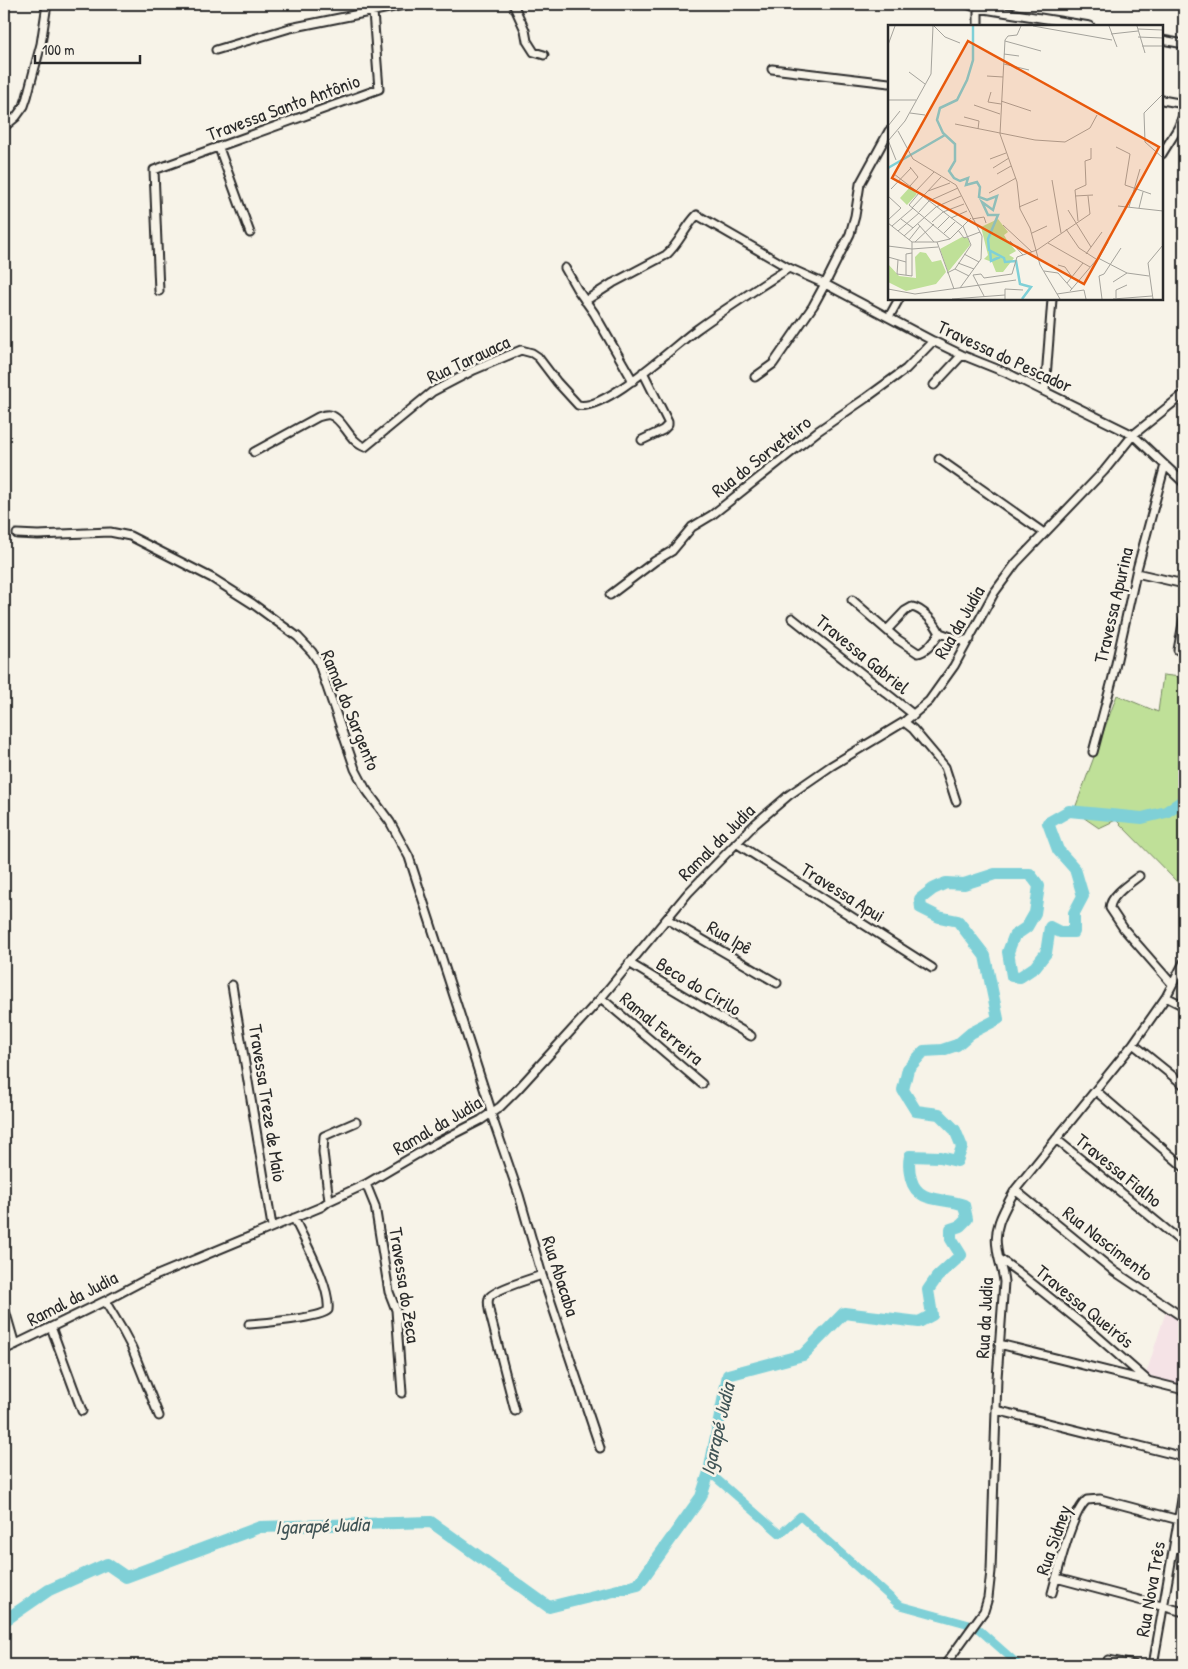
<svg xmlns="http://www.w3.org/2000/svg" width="1188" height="1669" viewBox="0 0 1188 1669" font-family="'Patrick Hand',sans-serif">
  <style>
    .built { fill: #f5e3e6 }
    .green { fill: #bfe098; stroke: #758662 }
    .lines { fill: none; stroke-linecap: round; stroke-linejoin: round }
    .canal { stroke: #7fd0d7; stroke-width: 8 }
    .river { stroke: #7fd0d7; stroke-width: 12 }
    .street-casing { stroke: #2b2b2b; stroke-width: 11 }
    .street { stroke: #f7f3e8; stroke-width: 7 }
    .labels { text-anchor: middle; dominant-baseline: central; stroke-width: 5; stroke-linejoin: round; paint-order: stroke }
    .street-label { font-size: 19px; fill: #2b2b2b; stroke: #f7f3e8 }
    .water-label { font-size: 20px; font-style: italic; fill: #405456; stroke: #f7f3e8 }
    .inset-river { fill: none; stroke: #7fd0d7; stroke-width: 2.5 }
    .inset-road { fill: none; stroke: #a5a39c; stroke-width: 1 }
    .view { fill: #e8590c; fill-opacity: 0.15; stroke: #e8590c; stroke-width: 2.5 }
    .inset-edge { fill: none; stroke: #2b2b2b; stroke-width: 2.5 }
  </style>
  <rect width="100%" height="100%" fill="#f7f3e8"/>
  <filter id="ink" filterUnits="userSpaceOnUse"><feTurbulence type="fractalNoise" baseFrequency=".02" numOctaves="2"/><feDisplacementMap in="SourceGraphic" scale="10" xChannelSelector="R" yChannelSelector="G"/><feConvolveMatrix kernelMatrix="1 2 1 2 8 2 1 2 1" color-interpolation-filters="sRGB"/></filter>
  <g filter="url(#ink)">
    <path class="built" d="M1166,1311L1184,1322V1387L1146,1374Z"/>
    <path class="green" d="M1184,657V889L1116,820L1099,828L1074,811L1117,695L1158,712L1163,675L1181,677Z"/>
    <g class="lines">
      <path class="canal" d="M709,1472L780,1534L800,1516L899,1605L975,1626L1019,1665"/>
      <path class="river" d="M4,1621L49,1590L107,1564L126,1577L260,1527L431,1522L549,1607L638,1585L701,1497L709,1472L728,1375L803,1355L844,1313L919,1322L932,1315L928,1290L937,1277L961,1255L951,1239V1229L960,1226L967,1219L964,1205C945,1197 918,1205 911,1179C909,1171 908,1165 910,1156L940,1157L957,1161L962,1147L955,1130L939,1114L916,1111L903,1090L908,1069L924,1051L942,1050L957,1045L971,1033L998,1019L985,956L958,921L939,917L921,908L920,899L933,889L946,883L964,884L995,874H1030L1039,886L1035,913L1027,927L1014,936L1008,952L1012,976L1020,977L1035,967L1046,953L1050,927L1060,932H1074V913L1083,896L1075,869L1058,850L1048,823L1069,811L1142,818L1166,812L1184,800"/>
      <g class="street-casing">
        <path id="street" d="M513,4L525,30L527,41L534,52L544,55
          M967,4L978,8L1090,26
          M978,26V8
          M1162,40L1184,44
          M216,50L290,28L409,4
          M772,69L889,83
          M1162,100L1184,104
          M4,127L16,117L24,106L27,97L41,44L47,4
          M219,148L250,233
          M1162,154L1178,128L1184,113
          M565,268L577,289L594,313L633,381
          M159,291L154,170L379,89L373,12L371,4
          M585,301L613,283L666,255C679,244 685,227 697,215L789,268L825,284L933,341L962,355L1007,373L1133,435L1184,483
          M889,317L899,299
          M755,377L773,364L813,306L825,284L850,234L855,216L860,184L889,131
          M934,385L962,355
          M1045,391L1052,299
          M642,440L663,430L668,425V422L643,372
          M254,452L318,417C321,416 326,414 330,415C343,418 349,442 365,447L432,392L474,370L521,350L532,353L538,357L557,382L578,405C604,412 674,346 696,330C726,308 758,288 789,268
          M939,459L1044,533
          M17,534L38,535L110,532L130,536L212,578L253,604L298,637L312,652L318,661L355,769L365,788L390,822L409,857L490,1107L491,1114L519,1195L542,1275L600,1448
          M1136,573L1184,584
          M610,595L655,561L672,551L692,527L712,515L818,431L866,398L906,369L933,341
          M852,600L897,639L918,653C927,652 934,640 940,633
          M792,618L914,715
          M887,630L905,611L912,607C923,609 935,623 940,633
          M940,633L962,641L970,639
          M1178,650L1184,618
          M904,722L913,729L945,767L956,801
          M1093,752L1113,677L1136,573L1165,465
          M736,843L932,968
          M1139,876C1130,883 1110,896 1110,908L1124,929L1172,984
          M667,919L777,983
          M629,963L751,1036
          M232,985L272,1226
          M1166,997L1184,1006
          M601,998L702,1084
          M1133,1044L1184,1085
          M1096,1091L1184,1167
          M1056,1139L1184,1244
          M366,1184L375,1206L389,1292L396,1310L402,1393
          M1015,1190L1114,1271L1184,1318
          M329,1201L323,1152L324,1136L356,1122
          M1000,1259L1018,1272L1090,1330L1148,1381
          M105,1301L123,1331L132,1348L159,1416
          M4,1307L15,1345
          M249,1324C263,1323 321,1318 328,1310C331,1287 304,1240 294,1218
          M51,1327L82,1411
          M999,1344L1184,1390
          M4,1350L105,1301L143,1281L321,1207L329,1201L366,1184L436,1143L481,1120L500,1107L518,1089L601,998L688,893L755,824L789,795L831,766L904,722L929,701L954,666L994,593L1016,563L1104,471L1133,435L1184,394
          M996,1410L1184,1457
          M515,1411L490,1314C489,1309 487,1302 489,1298C491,1291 533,1278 542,1275
          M1174,1547L1184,1549
          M1056,1578L1184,1612
          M1052,1593C1058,1572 1072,1511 1087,1500L1100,1499L1179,1520
          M1108,1660L1134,1665
          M945,1665L984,1611L988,1598L991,1571L997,1378L1004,1282C1003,1270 998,1260 997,1248C993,1226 1005,1209 1015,1190L1133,1044L1166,997L1184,962
          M1153,1665L1184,1488"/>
      </g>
      <use href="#street" class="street"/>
    </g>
  </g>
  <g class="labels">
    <g class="street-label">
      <text transform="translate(283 107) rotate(-20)">Travessa Santo Antônio</text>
      <text transform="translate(1005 356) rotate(25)">Travessa do Pescador</text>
      <text transform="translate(468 359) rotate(-25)">Rua Tarauaca</text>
      <text transform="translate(761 456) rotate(-38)">Rua do Sorveteiro</text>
      <text transform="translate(1113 605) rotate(-77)">Travessa Apurina</text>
      <text transform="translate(959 622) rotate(-60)">Rua da Judia</text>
      <text transform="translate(863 654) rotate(39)">Travessa Gabriel</text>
      <text transform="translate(351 710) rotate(68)">Ramal do Sargento</text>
      <text transform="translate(716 842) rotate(-45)">Ramal da Judia</text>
      <text transform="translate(843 892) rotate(32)">Travessa Apui</text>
      <text transform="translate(730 937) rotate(30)">Rua Ipê</text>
      <text transform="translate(699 986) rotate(31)">Beco do Cirilo</text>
      <text transform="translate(662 1028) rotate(40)">Ramal Ferreira</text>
      <text transform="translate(268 1103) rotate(81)">Travessa Treze de Maio</text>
      <text transform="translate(437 1125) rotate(-30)">Ramal da Judia</text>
      <text transform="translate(1119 1170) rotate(39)">Travessa Fialho</text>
      <text transform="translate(1108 1243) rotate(38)">Rua Nascimento</text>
      <text transform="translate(561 1276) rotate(72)">Rua Abacaba</text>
      <text transform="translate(405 1285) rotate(81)">Travessa do Zeca</text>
      <text transform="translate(72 1298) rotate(-27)">Ramal da Judia</text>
      <text transform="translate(1085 1306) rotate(39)">Travessa Queirós</text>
      <text transform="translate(984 1318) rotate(-87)">Rua da Judia</text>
      <text transform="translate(1053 1540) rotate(-71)">Rua Sidney</text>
      <text transform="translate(1150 1589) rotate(-80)">Rua Nova Três</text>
    </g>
    <g class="water-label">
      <text transform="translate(717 1429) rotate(-77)">Igarapé Judia</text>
      <text transform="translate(322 1525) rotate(-2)">Igarapé Judia</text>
    </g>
  </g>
  <g transform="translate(888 25)">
    <rect width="275" height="275" fill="#f7f3e8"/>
    <path d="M22,162L29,169L19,180L12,173ZM110,194L120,207L116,210L119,215L128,226L121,230L126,233L115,247H108L104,237L96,234L100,230L93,202ZM74,212L80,213L82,220L60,247L52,224ZM32,227L38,228L44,237L53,235L58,247L48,259L18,266L0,257V239L11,251L28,253L27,232Z" fill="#bfe098"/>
    <path class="inset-river" d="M85,1V35L79,55L69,75L52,83L49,95L55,108L67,119V136L61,146L66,153L72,156L80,153L78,160L89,157L92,162L91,172L99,175L109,171L105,185L94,177L100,190H110L100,214L101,225L116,233L117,237L128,236L132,259L143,262L134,274M0,143L57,110M102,225L103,236L112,232"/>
    <path class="inset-road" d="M46,1L57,12L72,18M133,1L129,10L120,11L117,15L112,109L129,157L132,184L142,203L152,240L172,274M145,1L224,15M221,1L229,22M249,1L257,28M250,4L274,5M223,9L250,6M250,12L275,13M117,16L153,26M0,20L7,1M254,21H275M116,29L131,31M116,39L141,45M21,47L37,59M99,51L115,52M103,67L100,77L113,79M275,69L256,88L257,117L275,133M0,75H28M113,76L143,86M86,80L112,89M22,88L37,90M76,92L91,96L90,104M67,99L147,115L177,117L202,103L209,90M0,101L12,86M10,106L25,134L68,160L94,211L93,234L72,263M0,115L8,135M0,116L17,96L43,49L45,1M228,122L242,129L237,160L263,169M102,134L118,128M105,143L121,133M6,149L74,201M109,149L123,141M164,155L173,208M22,161L30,152L22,142M3,164L23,143M28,166L46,147M40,166L62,158M31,168L21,180L62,214M101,168L128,153M0,171L13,183L0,195M187,171L205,170M230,181L275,186M131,182L150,174M241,182L252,144M24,183L53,152M251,183L255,167M180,185L203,222M31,187L41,176L70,163M63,193L79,186M13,194L25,203M84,194L96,192L98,198M190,196L187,165L198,160L197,136L203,134V123M44,197L55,187L76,179M0,198L24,217H49L62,214L83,193M30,199L46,217M115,200L144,227M4,201L25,183M50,203L61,192M178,204L191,223L208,234M70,205L76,213L92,207M10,206L31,188M56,208L67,197M144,208L159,201M16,211L48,182L73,171M21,215L32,201M122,216L135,230M27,217L46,199M49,217L66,264M160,218L202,242M0,221L24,224M24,224L50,222M76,229L91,237M198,229L214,207M0,232L18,237M211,233L220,217M10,235L9,249L24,251V217M70,238L86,244M170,240L177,242L184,252M67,244L81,251M156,246L170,248L184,264M59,248L67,244L83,220L75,201M18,250V229L24,228M85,250L93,249L96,253L124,249L129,232L149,225L202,189L200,171M85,250L96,271M225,257L239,248M179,258L195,238M0,264L27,269L128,255M182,266L210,233L239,248L261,251M169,269L196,265L198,274M228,273V265L239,260M64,274L117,270M117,274V264L135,265M214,274L211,251L216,249L233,223M225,274L264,271M265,274L260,238L275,220"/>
    <path class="view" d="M80,16L271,122L196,259L4,153Z"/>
    <rect width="275" height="275" class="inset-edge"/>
  </g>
  <rect width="1188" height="1669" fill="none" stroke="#f7f3e8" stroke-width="20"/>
  <rect x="10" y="10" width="1168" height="1649" fill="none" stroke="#2b2b2b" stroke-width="2" filter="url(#ink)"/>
  <path d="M35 55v8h105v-8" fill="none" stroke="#2b2b2b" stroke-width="2.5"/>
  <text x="42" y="55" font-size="15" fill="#2b2b2b" stroke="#f7f3e8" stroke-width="4" paint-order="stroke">100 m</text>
</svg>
